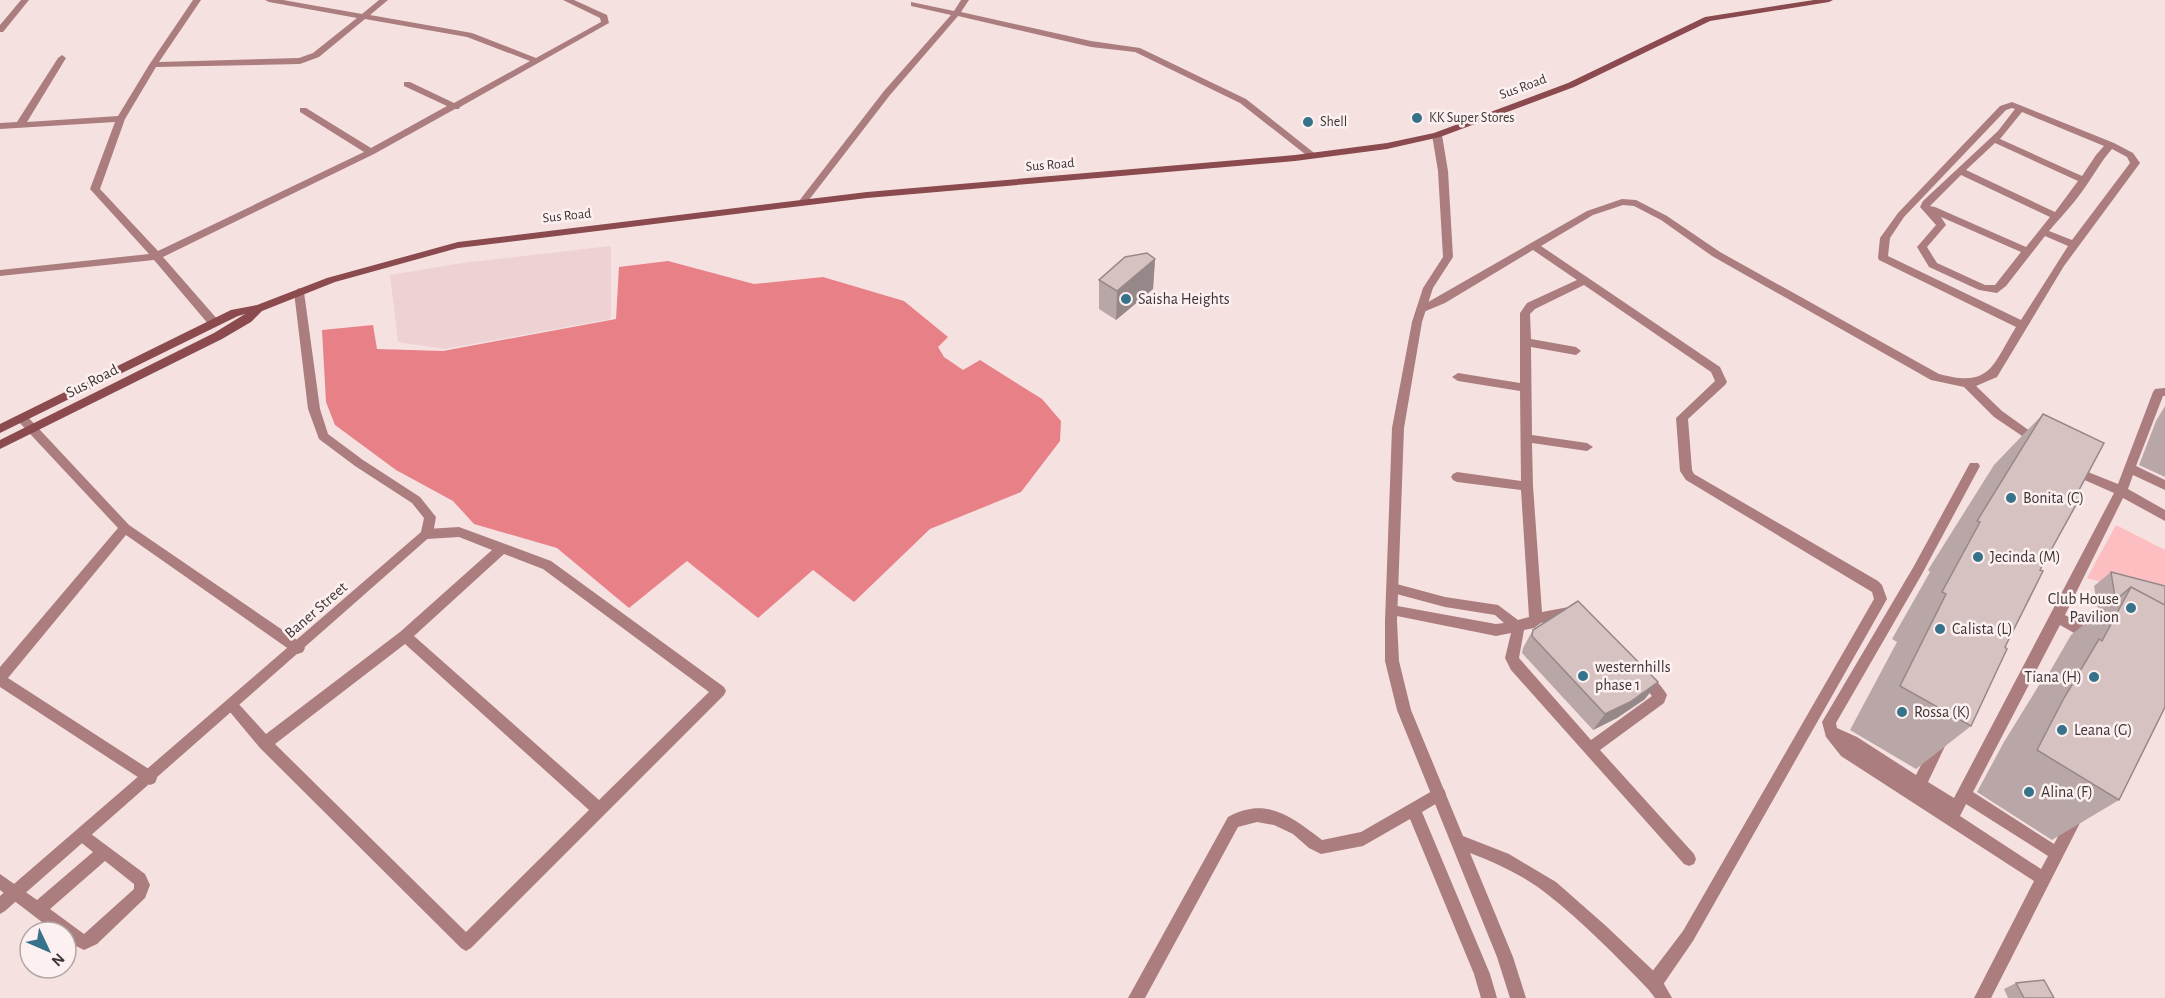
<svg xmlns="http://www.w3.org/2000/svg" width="2165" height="998" viewBox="0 0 2165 998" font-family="'Alegreya Sans',sans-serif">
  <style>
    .built { fill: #eed1d2 }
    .green { fill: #fcbec0 }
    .forest { fill: #e88088 }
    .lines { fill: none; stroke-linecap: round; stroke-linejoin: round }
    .minor { fill: #ab7d7f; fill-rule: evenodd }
    .tertiary { fill: #ab7d7f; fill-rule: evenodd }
    .secondary { fill: #8a4a4e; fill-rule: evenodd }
    .wall { fill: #b9a7a7 }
    .shaded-wall { fill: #968888 }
    .building { fill: #d7c2c2; stroke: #968888; stroke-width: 1.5 }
    .poi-dot { fill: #367289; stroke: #fdf0f0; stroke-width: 2 }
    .labels { text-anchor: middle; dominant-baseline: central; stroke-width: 5; stroke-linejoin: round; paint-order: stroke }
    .far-street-label { font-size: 14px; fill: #3e3636; stroke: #fdf0f0 }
    .far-poi-label { font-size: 14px; fill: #3e3636; stroke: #fdf0f0; text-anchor: start }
    .poi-label { font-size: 16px; fill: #3e3636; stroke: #fdf0f0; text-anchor: start }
    .street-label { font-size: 16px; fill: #3e3636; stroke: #fdf0f0 }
  </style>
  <rect width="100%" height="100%" fill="#f6e1e1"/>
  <path class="built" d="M611,246V319L444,349L398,342L390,275L462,263Z"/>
  <path class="green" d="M2116,525L2165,550V601L2087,578Z"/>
  <path class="forest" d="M668,261L754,284L823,277L904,301L948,337L938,347L944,357L963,370L980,360L1042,399L1061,421L1060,441L1021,492L930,529L854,602L813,570L758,618L687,561L629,608L557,548L474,524L453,501L396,470L335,425L326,402L322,330L373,325L377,349L443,351L616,319L619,267Z"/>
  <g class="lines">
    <path class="minor" d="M21,0H29L3,32H0V25Z
      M193,0H201L159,62L299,58L313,53L357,18L269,2L265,0H283L362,14L379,0H388L370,15L472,33L536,58L601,22L600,18L563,0H574L607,15L609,23L460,107L459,109H455L374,154L163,257L218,320L219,323L218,326H210L154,260L0,276V270L149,254L90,189L115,122L0,129V123L17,122L58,58L62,55L66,58L27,122L118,116L149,65ZM365,19L467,37L530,61L454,103L410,82H404V86L447,106L371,148L306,108H300V112L364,152L158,251L100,189L125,119L156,67L300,64L319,57Z
      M961,0H969L961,12L1091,41L1140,48L1246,99L1318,156L1316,158H1310L1240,103L1135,52L1091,47L958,16L890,95L805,205H799V201L884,91L951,15L911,6V2L954,11Z
      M2012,102L2114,143L2133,153L2140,163L2064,266L1997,377L1976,386L2002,411L2041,439L2043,442L2037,446L1994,417L1964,387L1931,380L1712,256L1661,220L1634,206L1623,205L1593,215L1541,246L1720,367L1727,382L1725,385L1688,419L1692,470L1694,474L1878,581L1882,585L1887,599L1693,941L1660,989L1654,991L1648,989L1646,983L1648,977L1683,931L1874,599L1872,592L1686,480L1680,471L1676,418L1715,381L1711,372L1584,285L1535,309L1530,314L1531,339L1576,347L1581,351L1576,355L1531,347L1532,435L1587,443L1593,447L1587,451L1532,443L1533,486L1542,612L1574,606L1579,607L1580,611L1579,615L1574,616L1541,623L1534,628L1524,630L1519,658L1591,740L1652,696L1635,677L1637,673L1642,671C1651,674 1662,686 1667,695L1664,703L1600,750L1694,854L1696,859L1694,864L1689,866L1684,864L1511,670L1505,658L1511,633L1496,636L1392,615L1387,614L1386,610L1387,606L1392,605L1496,624L1504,623L1495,615L1445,607L1389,592L1387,588L1389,584L1393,583L1445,597L1498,605L1518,620L1529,617L1521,490L1457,482L1453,480L1451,477L1453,474L1457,472L1521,481L1520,391L1458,381L1452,377L1458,373L1520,383V313L1527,303L1577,280L1533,250L1445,303L1421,313L1416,309L1587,211L1622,199L1636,200L1667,216L1720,252L1939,374C1991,388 1992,366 2016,327L1879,260L1878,258L1880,238L1898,213L2000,106ZM2012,108L2015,109L1998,131L1923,201L1920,207L1936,225L1917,247L1929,267L1979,290L1997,293L2006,286L2045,236L2068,246L2021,320L1888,256L1890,238L1904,217L2006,110ZM2022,112L2104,146L2096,155L2082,176L2000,139ZM1995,143L2078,181L2055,212L1966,170ZM2112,149L2127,157L2130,163L2072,240L2049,231C2062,216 2077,200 2088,183C2095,173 2102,160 2112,149ZM1961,175L2050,217L2026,247L1935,207L1930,206ZM1941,217L2021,252L1995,285H1985L1937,263L1927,247L1946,225Z
      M2165,388V396H2163L2136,466L2165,480V490L2133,475L2128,489L2165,510V521L2123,498L2065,615L2098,633L2100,637L2098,641L2093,643L2088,641L2060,625L1973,792L2054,844L2071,812L2076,810L2081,812L2083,817L1991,998H1974L2034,881L1841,756L1826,737L1822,722L1914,566L1970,463H1978L1980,466L1922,574L1836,723L1837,728L1857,737L1916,775L1935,737L1940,736L1945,737L1947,742L1928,782L1954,798L2114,493L2080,478L2068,468L2070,465H2078L2088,472L2118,484L2153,392L2155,389ZM1966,804L2048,856L2041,869L1960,816Z
      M22,414L26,415L129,525L303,644L305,648L303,652L298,654L293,652L126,535L8,678L155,773L157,778L155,783L150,785L0,687V667L118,528L18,421L16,418Z
      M459,527L551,561L724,687L726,691L724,695L471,948L466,951L461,948L260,748L225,706L227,702L232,700L237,702L266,734L400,632L492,550L459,537L427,539L423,538L421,534L423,530L427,529ZM504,554L543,569L709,692L599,800L414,636ZM405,644L589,810L466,932L275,744Z
      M1439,787L1444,789L1446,794L1444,799L1422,812L1490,974L1497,998H1481L1474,974L1410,819L1363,846L1321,854L1309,848L1293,834L1274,825L1257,822L1238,827L1145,998H1128L1228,817C1267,796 1291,817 1322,840L1361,832Z
      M83,828L145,874L150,885L145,898L97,944L84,950L66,941V932H55L0,890V874L37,900L93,852L78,840L76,835L78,830ZM105,861L134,884V889L84,934L50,909Z"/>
    <path class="tertiary" d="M1437,132L1442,135L1448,171L1453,257L1433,288L1422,322L1404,428L1397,621L1399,661L1411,710L1463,836L1509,854L1556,882L1606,926L1660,977L1672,998H1655L1648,989C1616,956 1583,922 1547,894C1525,876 1496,863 1470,853L1513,957L1526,998H1510L1497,957L1397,710L1385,661V621L1392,428L1412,322L1423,288L1443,257L1438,171L1432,135Z
      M299,288L304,292L320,409L328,434L363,460L420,497L436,517L433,534L5,911L0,914V896L421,532L424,518L412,503L355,466L319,439L308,409L294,292Z"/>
    <path class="secondary" d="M1814,0H1833L1829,2L1710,21L1574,87L1440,137L1387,149L1295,161L867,198L458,248L335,282L262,311L251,322L222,339L0,449V440L214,333L245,314L238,316L0,433V424L231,310L257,305L327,278L458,242L867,192L1295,155L1387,143L1434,133L1568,83L1705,17Z"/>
  </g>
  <path class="wall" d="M1155,259L1153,289L1116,320L1099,309V280Z
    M2165,406V477L2139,465L2156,421Z
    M2043,414L2078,492L2040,570L2005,647L1971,726L1916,769L1850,730L1897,642L1892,639L1930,572L1928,570L1994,465Z
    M2111,572L2165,586L2119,800L2052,840L1977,792L2004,742L2039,685L2045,680L2071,635L2101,611H2098L2094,586Z
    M1533,630L1645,699L1617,718L1593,730L1522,653L1523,648Z
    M2016,983L2054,998H2008L2004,989Z"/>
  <path class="shaded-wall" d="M1155,259L1153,289L1116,320L1117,291Z
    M1658,682L1645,699L1617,718L1593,730L1605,714Z"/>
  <path class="building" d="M1147,253L1155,259L1117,291L1099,280L1125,257Z
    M2043,414L2104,443L2078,492L2082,494L2040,570L2043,571L2005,647L2007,649L1971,726L1900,686L1946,594L1942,592L1980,522L1977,521Z
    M2111,572L2165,586V605L2131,587L2118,598L2115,597Z
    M2131,587L2165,605V707L2119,800L2037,750L2064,698L2099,639L2102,641Z
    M1578,601L1658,682L1630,702L1605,714L1532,636L1533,630Z
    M2044,980L2054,998H2024L2016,983Z"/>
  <g class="poi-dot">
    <circle cx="1417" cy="118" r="6"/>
    <circle cx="1308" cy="122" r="6"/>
    <circle cx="1126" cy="299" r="6"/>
    <circle cx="2011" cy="498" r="6"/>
    <circle cx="1978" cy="557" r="6"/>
    <circle cx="2131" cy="608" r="6"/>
    <circle cx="1940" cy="629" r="6"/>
    <circle cx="1583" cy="676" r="6"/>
    <circle cx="2094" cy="677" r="6"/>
    <circle cx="1902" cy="712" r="6"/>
    <circle cx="2062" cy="730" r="6"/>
    <circle cx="2029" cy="792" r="6"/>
  </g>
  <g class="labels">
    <g class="far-street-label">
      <text transform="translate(1523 87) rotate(-20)">Sus Road</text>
      <text transform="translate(1050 165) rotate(-5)">Sus Road</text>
      <text transform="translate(567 216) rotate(-6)">Sus Road</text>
    </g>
    <g class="far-poi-label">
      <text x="1429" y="118">KK Super Stores</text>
      <text x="1320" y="122">Shell</text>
    </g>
    <g class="poi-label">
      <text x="1138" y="299">Saisha Heights</text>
      <text x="2023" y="498">Bonita (C)</text>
      <text x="1990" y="557">Jecinda (M)</text>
      <text x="2119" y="599" text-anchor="end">Club House<tspan x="2119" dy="18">Pavilion</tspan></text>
      <text x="1952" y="629">Calista (L)</text>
      <text x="1595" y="667">westernhills<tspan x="1595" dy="18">phase 1</tspan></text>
      <text x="2082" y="677" text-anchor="end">Tiana (H)</text>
      <text x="1914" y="712">Rossa (K)</text>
      <text x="2074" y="730">Leana (G)</text>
      <text x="2041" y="792">Alina (F)</text>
    </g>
    <g class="street-label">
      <text transform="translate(92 381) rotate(-27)">Sus Road</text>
      <text transform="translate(316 610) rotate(-41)">Baner Street</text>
    </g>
  </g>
  <g transform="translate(48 950) rotate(134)"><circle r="28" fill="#fdf0f0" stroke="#b1a6a6" stroke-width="1.5"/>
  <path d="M0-4.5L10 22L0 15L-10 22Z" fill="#367289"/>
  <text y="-9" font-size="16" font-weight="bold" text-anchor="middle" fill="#3e3636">N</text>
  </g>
</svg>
